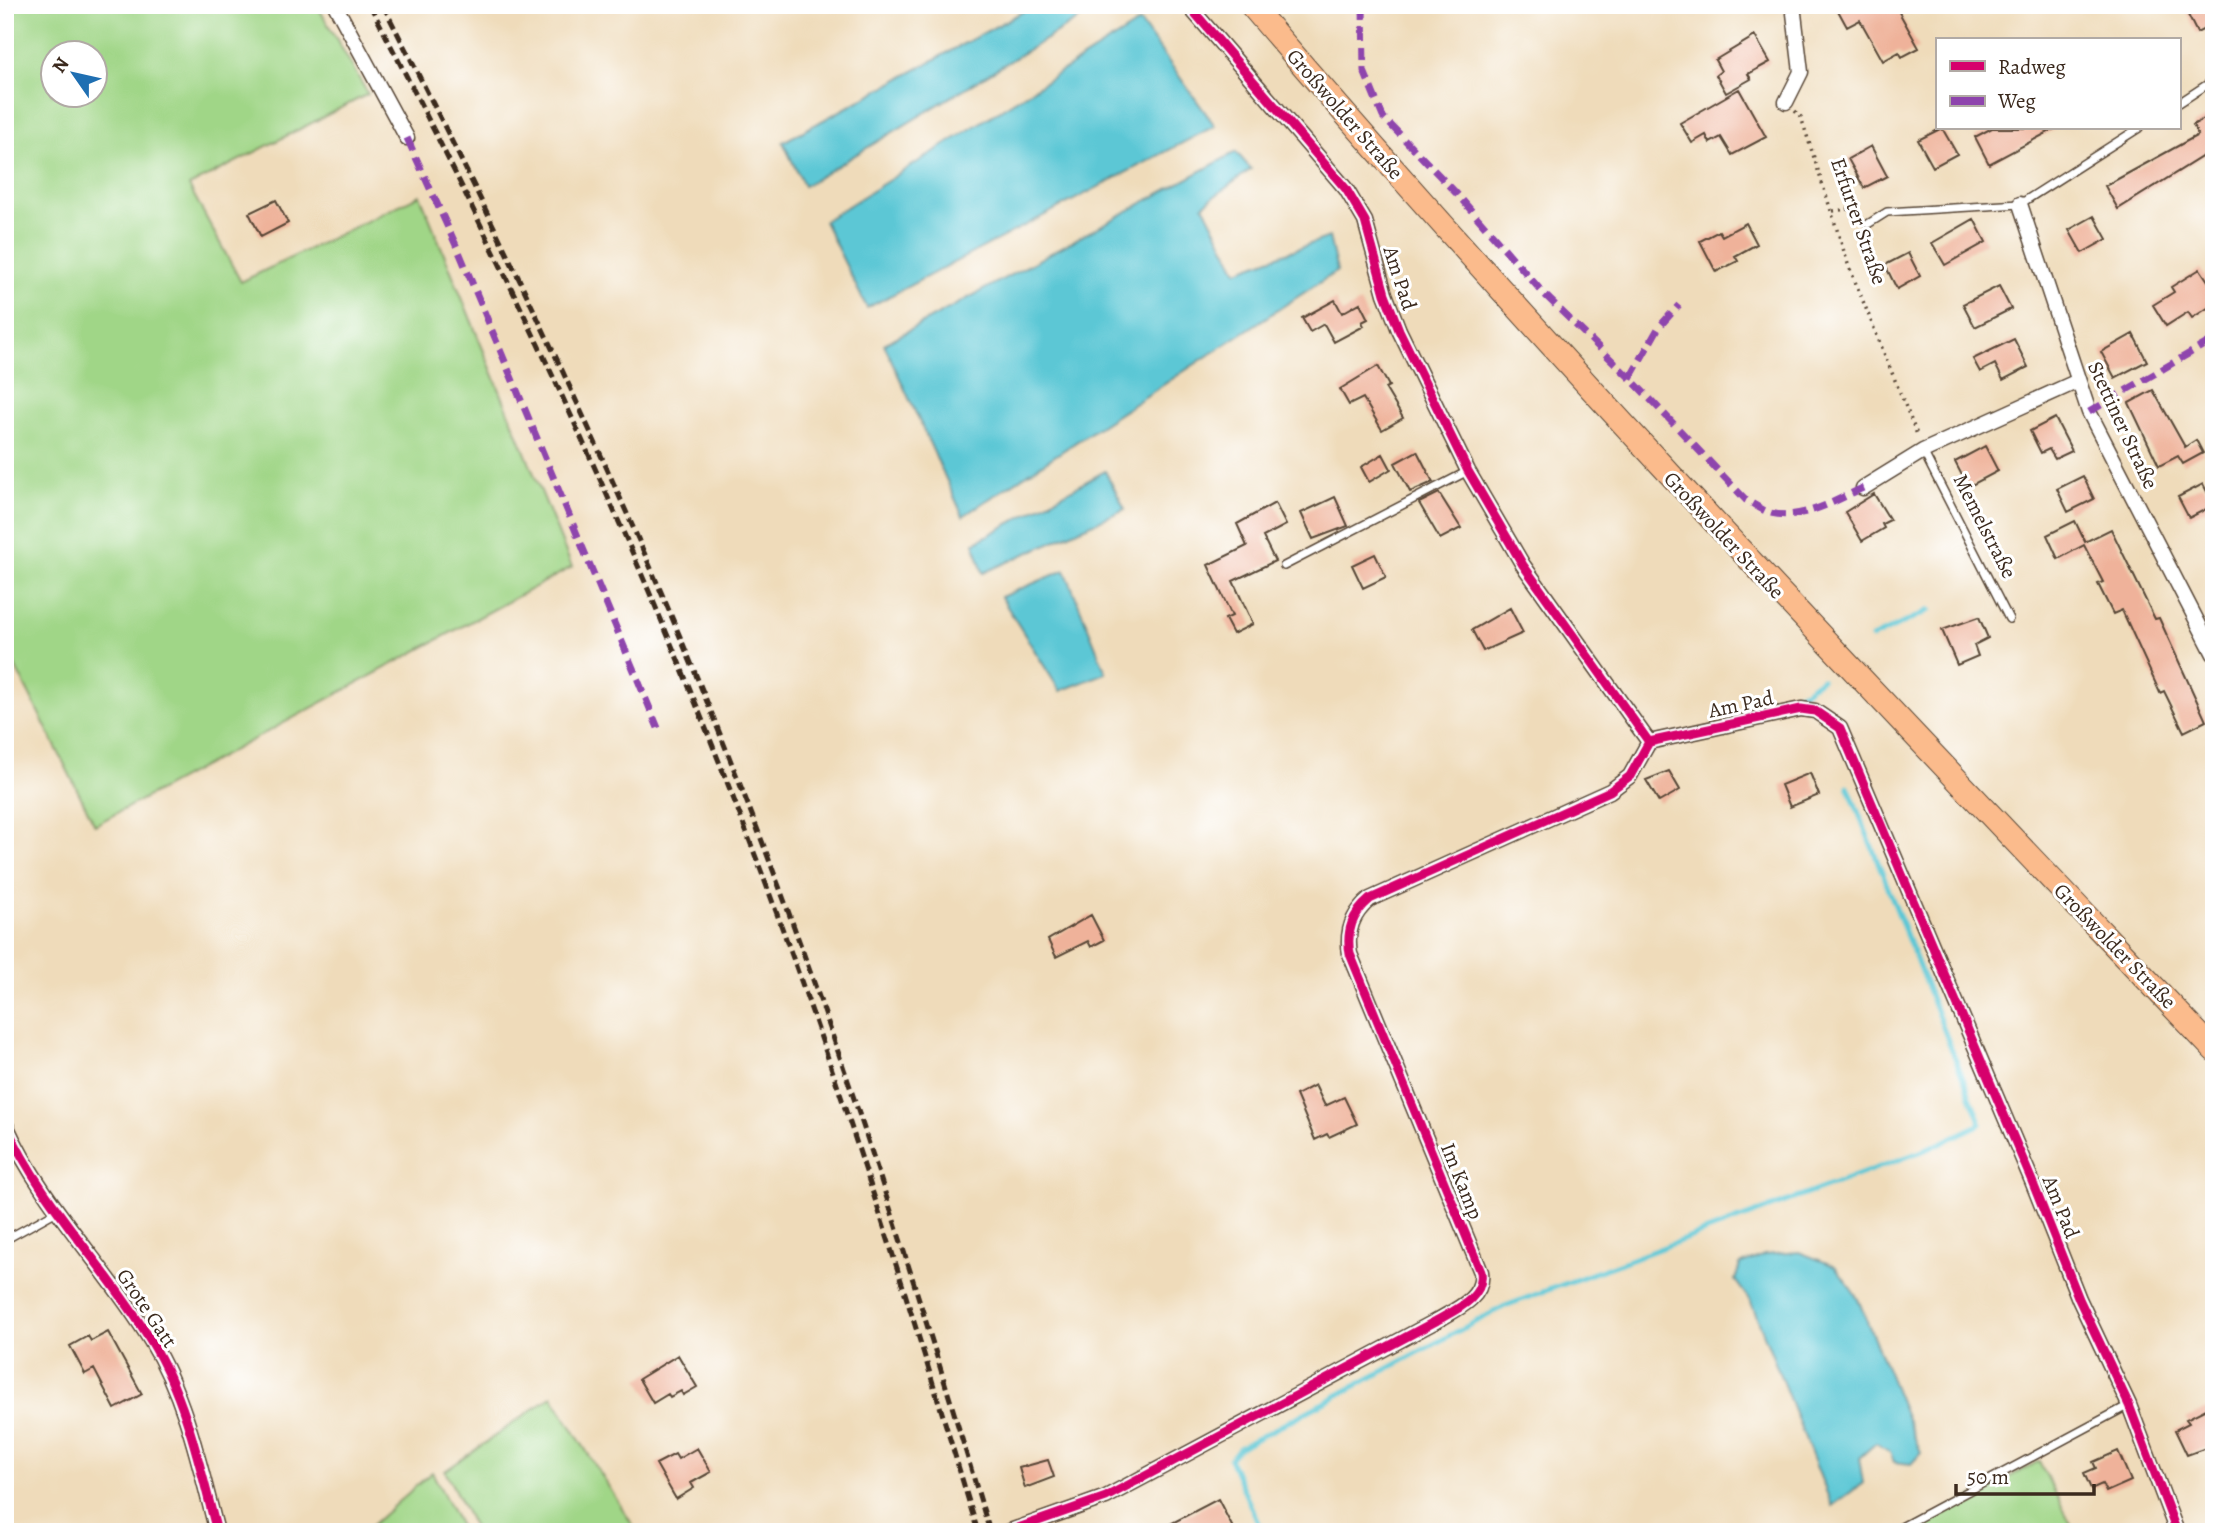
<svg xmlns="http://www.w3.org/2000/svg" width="2219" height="1537" viewBox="0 0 2219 1537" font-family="Alegreya,serif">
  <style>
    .green { fill: #a0d687; stroke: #6e8052; stroke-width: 2; fill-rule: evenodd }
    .water { fill: #5cc7d5; stroke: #4c787a; stroke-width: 2 }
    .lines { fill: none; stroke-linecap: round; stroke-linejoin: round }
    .stream { stroke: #5cc7d5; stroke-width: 5 }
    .building { fill: #efb29a }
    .lane-casing { stroke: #564535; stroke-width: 10 }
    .street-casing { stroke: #564535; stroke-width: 17 }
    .primary-casing { stroke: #564535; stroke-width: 25 }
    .path { stroke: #564535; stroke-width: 3.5; stroke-dasharray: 2 5; stroke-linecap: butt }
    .lane { stroke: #fff; stroke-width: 7 }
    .street { stroke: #fff; stroke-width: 14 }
    .primary { stroke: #fbbb8c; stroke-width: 23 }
    .rail { stroke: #3b2a1e; stroke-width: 5; stroke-dasharray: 10 5; stroke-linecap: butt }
    .quiet { stroke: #8e44ad; stroke-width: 7; stroke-dasharray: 14 7; stroke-linecap: butt }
    .cycleway-casing { stroke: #fff; stroke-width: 13 }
    .cycleway { stroke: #d6006c; stroke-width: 9 }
    .labels { text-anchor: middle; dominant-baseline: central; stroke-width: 6; stroke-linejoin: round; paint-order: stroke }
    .street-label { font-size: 21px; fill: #3b2a1e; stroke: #fff }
  </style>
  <rect width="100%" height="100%" fill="#fff"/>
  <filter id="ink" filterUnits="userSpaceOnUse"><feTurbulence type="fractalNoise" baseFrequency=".0143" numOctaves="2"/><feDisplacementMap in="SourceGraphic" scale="14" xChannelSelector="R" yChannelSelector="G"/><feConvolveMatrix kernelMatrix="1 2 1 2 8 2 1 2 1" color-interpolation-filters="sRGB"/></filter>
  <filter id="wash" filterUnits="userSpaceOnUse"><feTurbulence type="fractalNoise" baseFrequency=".00686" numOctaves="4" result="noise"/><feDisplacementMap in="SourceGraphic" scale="28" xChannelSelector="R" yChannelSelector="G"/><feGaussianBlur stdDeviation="1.57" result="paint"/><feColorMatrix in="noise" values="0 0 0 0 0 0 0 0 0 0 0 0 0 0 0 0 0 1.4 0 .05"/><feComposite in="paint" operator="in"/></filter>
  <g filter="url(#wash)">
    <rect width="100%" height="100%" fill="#efdbba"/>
    <path class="green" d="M5,5H317L368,94L189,186L241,282L420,195L572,567L95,825L5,646ZM52,52H94V94H52Z
      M552,1396L637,1532H476L445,1471Z
      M2039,1461L2075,1532H1907Z
      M432,1472L463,1532H364Z"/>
    <path class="water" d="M1035,5H1102L804,186L783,142Z
      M1140,22L1215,126L867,308L824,221Z
      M1236,152L1251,169L1203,205L1237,271L1329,237L1337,271L963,516L884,344Z
      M1105,471L1125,509L983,573L974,543Z
      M1065,570L1106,673L1060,691L1001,597Z
      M1799,1252L1835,1266L1858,1299L1921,1453L1911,1464L1894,1462L1890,1452L1876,1443L1859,1458L1863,1483L1832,1506L1751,1302L1735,1280L1740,1265L1764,1255Z"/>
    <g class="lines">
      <path class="stream" d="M1872,638L1930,610
        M1795,694L1805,691L1821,679
        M1262,1532L1230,1459L1239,1448L1505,1306L1928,1149L1981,1124L1848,786"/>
    </g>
    <g id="blocks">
      <path class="building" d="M1835,5H1895L1919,48L1902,57L1899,52L1883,61L1860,20L1847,27Z
        M2183,5H2211L2214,24L2197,33Z
        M1755,36L1770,62L1748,74L1751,79L1726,93L1716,75L1721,71L1715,60Z
        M1739,89L1766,137L1732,155L1721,137L1710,143L1706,135L1692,143L1680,123Z
        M2214,113V163L2208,153L2118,209L2105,186L2198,135L2193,125Z
        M1942,128L1957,154L1933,167L1918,140Z
        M1992,128H2056L1989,164L1975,137Z
        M1871,146L1887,176L1864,188L1848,159Z
        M276,200L288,223L261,237L249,213Z
        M2094,216L2107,239L2082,253L2069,230Z
        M1974,219L1986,242L1945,265L1932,243Z
        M1746,223L1757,244L1735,256L1738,261L1716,272L1700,241L1719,231L1722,236Z
        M1908,253L1920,276L1897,289L1885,265Z
        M2200,269L2214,290V304L2192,318L2188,312L2166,326L2153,305L2174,292L2171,287Z
        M1999,286L2011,309L1975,327L1963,304Z
        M1335,300L1342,313L1360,303L1368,319L1362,322L1364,326L1334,342L1324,324L1310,332L1302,318Z
        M2133,334L2147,361L2115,378L2101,352Z
        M2014,339L2028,367L2003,380L1995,364L1980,372L1973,359Z
        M1378,366L1389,386L1385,388L1403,418L1382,430L1363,398L1349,405L1340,389Z
        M2153,390L2185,447L2196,440L2203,453L2183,464L2178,456L2159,466L2129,403Z
        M2055,418L2072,451L2055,459L2049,449L2041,453L2030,431Z
        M1985,446L1998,471L1968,487L1955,462Z
        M1417,451L1433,482L1410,492L1395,463Z
        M1383,454L1391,469L1369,482L1361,467Z
        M2083,476L2094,499L2068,512L2057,489Z
        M2203,484L2214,505L2189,518L2178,497Z
        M1439,493L1461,528L1440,539L1419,503Z
        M1874,494L1890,520L1882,524L1884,528L1862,541L1845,512Z
        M1335,497L1348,526L1313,539L1301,513Z
        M1275,503L1286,525L1263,537L1275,561L1233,581L1253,624L1233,634L1225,619L1232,616L1208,565L1247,546L1237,524Z
        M2075,521L2085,542L2111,529L2155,619L2159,618L2206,721L2184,732L2164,691L2160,693L2122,610L2113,614L2098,584L2103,582L2084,545L2058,559L2047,535Z
        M1375,554L1386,577L1363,588L1352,565Z
        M1510,608L1523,633L1483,651L1472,630Z
        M1979,617L1988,638L1974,645L1978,656L1957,665L1942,630Z
        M1669,771L1680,790L1659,802L1646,780Z
        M1810,773L1819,795L1790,807L1781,785Z
        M1091,915L1104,940L1091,947L1088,941L1056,957L1048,940Z
        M1315,1085L1325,1106L1344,1097L1357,1124L1329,1137L1327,1134L1315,1140L1296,1095Z
        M108,1332L142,1394L115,1409L94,1369L85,1374L70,1346L88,1336L91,1341Z
        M678,1355L697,1387L683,1395L681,1391L670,1397L668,1394L653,1403L639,1379Z
        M2206,1409L2214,1423V1445L2187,1455L2175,1430L2189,1423L2186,1419Z
        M697,1448L711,1472L691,1483L694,1488L676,1499L656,1464L675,1454L678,1459Z
        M2118,1451L2131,1481L2106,1492L2102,1484L2091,1489L2084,1473L2096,1468L2093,1462Z
        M1048,1460L1054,1477L1025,1488L1019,1468Z
        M1218,1499L1235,1532H1155Z"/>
    </g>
  </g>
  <g filter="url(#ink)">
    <use href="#blocks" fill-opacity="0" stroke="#564535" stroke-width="2"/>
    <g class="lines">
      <g class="lane-casing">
        <path id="lane" d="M2179,103L2214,80
          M1868,224L1887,212L2020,204L2139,128
          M1923,451L2009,619
          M1284,566L1468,471
          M5,1240L57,1211
          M1892,1532L2129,1405"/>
      </g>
      <g class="street-casing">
        <path id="street" d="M335,5L407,138
          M1188,5L1346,189L1365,221L1385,294L1399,330L1468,471L1523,565L1649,742
          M1786,102L1801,72L1793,5
          M2020,204L2089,412L2214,654
          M1863,488L1923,451L2078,381
          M1649,742L1801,709L1815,711L1840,728L2032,1181L2079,1299L2129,1405L2177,1532
          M5,1123C41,1204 106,1266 151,1341C186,1398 200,1467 217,1532
          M1007,1532L1106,1497L1436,1321C1455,1310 1485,1298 1481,1272L1350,954C1346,931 1352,914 1370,899L1610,791L1630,776L1649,742"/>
      </g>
      <g class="primary-casing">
        <path id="primary" d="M1251,5C1559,366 1887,706 2214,1050"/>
      </g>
      <path class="path" d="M1795,111L1801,117L1848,264L1918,437
        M1833,211L1849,209L1858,216"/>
      <use href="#lane" class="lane"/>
      <use href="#street" class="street"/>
      <use href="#primary" class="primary"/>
      <path class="rail" d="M370,5C507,270 634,539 741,818C831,1052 906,1291 978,1532
        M383,5C518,268 643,534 750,810C842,1047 917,1288 990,1532"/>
      <path class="quiet" d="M1363,5L1364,71L1383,117L1456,193L1544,294L1630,378L1746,500C1754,504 1763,511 1771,513C1802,521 1836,500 1863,488
        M407,138L460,254L658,728
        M1630,378L1659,327L1679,305
        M2089,412L2214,339"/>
      <g class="cycleway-casing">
        <path id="cycleway" d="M1188,5L1346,189L1365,221L1385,294L1399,330L1468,471L1523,565L1649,742
          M1649,742L1801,709L1815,711L1840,728L2032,1181L2079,1299L2129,1405L2177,1532
          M5,1123C41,1204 106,1266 151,1341C186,1398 200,1467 217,1532
          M1007,1532L1106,1497L1436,1321C1455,1310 1485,1298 1481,1272L1350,954C1346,931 1352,914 1370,899L1610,791L1630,776L1649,742"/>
      </g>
      <use href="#cycleway" class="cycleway"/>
    </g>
  </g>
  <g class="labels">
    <g class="street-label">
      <text transform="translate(1345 114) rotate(49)">Großwolder Straße</text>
      <text transform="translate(1859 221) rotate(71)">Erfurter Straße</text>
      <text transform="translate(1400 278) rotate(72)">Am Pad</text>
      <text transform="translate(2123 425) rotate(65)">Stettiner Straße</text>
      <text transform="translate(1985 526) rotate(63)">Memelstraße</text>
      <text transform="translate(1724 535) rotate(47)">Großwolder Straße</text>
      <text transform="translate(1741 704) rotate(-12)">Am Pad</text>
      <text transform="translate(2115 946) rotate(46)">Großwolder Straße</text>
      <text transform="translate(1462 1181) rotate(68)">Im Kamp</text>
      <text transform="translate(2061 1207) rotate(68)">Am Pad</text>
      <text transform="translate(147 1308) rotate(56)">Grote Gatt</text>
    </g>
  </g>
  <rect width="2219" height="1537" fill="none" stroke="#fff" stroke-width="28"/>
  <rect x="1936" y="38" width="245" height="91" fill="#ffffff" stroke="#b1aaa5" stroke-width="2"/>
  <rect x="1950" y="61" width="35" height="10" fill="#d6006c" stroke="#b1aaa5" stroke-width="2"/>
  <text x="1998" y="74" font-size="21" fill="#3b2a1e">Radweg</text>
  <rect x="1950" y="96" width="35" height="10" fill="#8e44ad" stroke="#b1aaa5" stroke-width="2"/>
  <text x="1998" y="108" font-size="21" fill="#3b2a1e">Weg</text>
  <g transform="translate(74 74) rotate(304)"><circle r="33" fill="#ffffff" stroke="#b1aaa5" stroke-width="2"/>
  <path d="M0-5L12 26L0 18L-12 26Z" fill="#1f6fb2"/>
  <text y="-10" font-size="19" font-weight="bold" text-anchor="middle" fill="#3b2a1e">N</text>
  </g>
  <path d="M1956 1484v10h138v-10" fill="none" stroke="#3b2a1e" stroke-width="3.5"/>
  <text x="1967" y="1484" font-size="21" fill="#3b2a1e" stroke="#ffffff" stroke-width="5" paint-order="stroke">50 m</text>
</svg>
